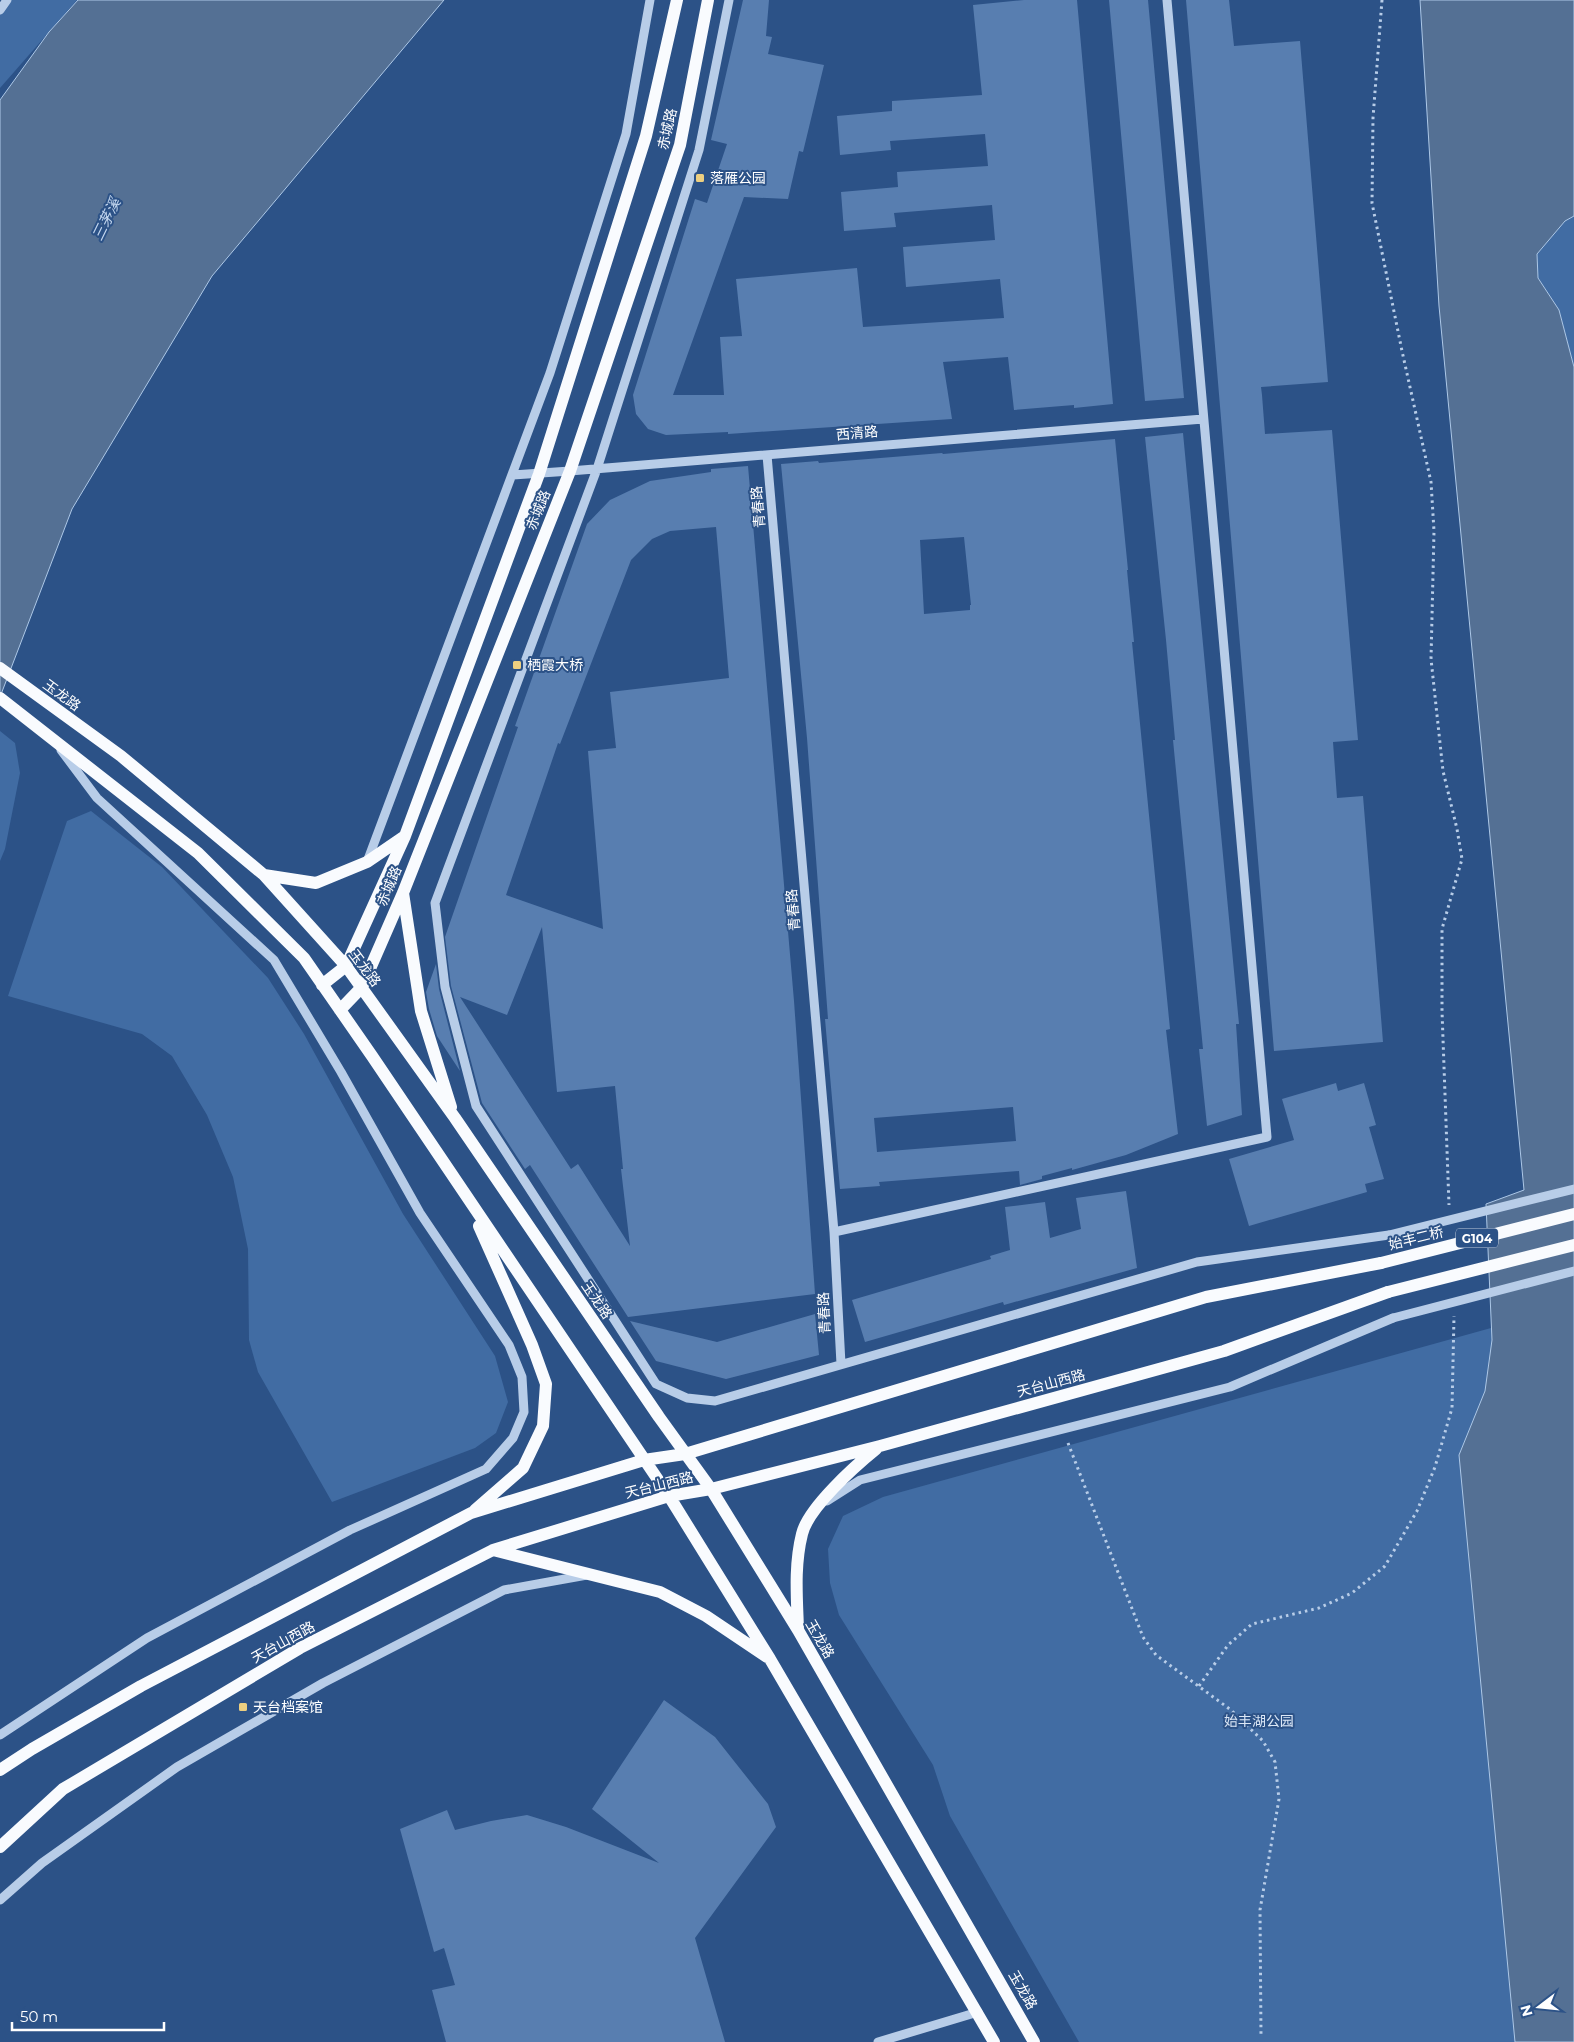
<svg xmlns="http://www.w3.org/2000/svg" width="1574" height="2042" viewBox="0 0 1574 2042" font-family="Montserrat,'Noto Sans SC',sans-serif">
  <style>
    .green { fill: #416ca3 }
    .water { fill: #547094; stroke: #adc8e7 }
    .building { fill: #587eb0; fill-rule: evenodd }
    .lines { fill: none; stroke-linecap: round; stroke-linejoin: round }
    .path { stroke: #b8cde8; stroke-width: 3; stroke-dasharray: 2.5 4; stroke-linecap: butt }
    .minor { stroke: #b8cde8; stroke-width: 9 }
    .major { stroke: #f9fbfe; stroke-width: 12 }
    .minor-bridge { stroke: #b8cde8; stroke-width: 9 }
    .major-bridge { stroke: #f9fbfe; stroke-width: 12 }
    .poi-dot { fill: #edcf80; stroke: #2c5287; stroke-width: 2 }
    .labels { text-anchor: middle; dominant-baseline: central; stroke-width: 4; stroke-linejoin: round; paint-order: stroke }
    .shield { fill: #2c5287; stroke: #c0cbdb; stroke-width: 1 }
    .shield-label { font-size: 12px; font-weight: bold; fill: #fff }
    .street-label { font-size: 14px; fill: #fff; stroke: #2c5287 }
    .poi-label { font-size: 14px; fill: #fff; stroke: #2c5287; text-anchor: start }
    .park-label { font-size: 14px; fill: #dbe7f6; stroke: #2c5287 }
    .water-label { font-size: 15px; font-style: italic; fill: #c4d7ef; stroke: #2c5287 }
  </style>
  <rect width="100%" height="100%" fill="#2c5287"/>
  <path class="green" d="M7,0H77L0,88V11Z
    M1574,216V367L1559,310L1538,278L1537,253L1565,221Z
    M0,731L15,743L20,773L5,849L0,861Z
    M91,811L162,867L268,978L304,1034L403,1214L495,1356L508,1402L496,1433L475,1448L332,1502L258,1372L249,1340L248,1249L233,1177L207,1115L172,1056L142,1034L8,996L67,821Z
    M1574,1305V2042H1079L950,1816L933,1765L839,1615L830,1583L828,1549L843,1516L883,1497Z"/>
  <path class="water" d="M78,0H444L212,276L72,509L0,697V100L49,32Z
    M1420,0H1574V216L1565,221L1537,254L1538,278L1559,310L1574,367V2042H1515L1459,1455L1485,1391L1492,1340L1486,1204L1524,1190L1439,306Z"/>
  <path class="building" d="M743,0H769L766,36L772,37L768,54L824,65L803,152L799,151L788,199L744,197L673,395H724L720,337L742,336L736,279L857,268L863,327L1004,318L1000,279L906,287L903,247L995,240L992,205L894,213L896,227L844,231L841,192L898,187L897,172L988,166L985,134L890,141L891,150L840,155L837,116L892,111V101L982,95L973,5L1024,0H1077L1113,404L1074,408V405L1014,410L1008,357L943,362L952,419L728,434V432L666,435L648,429L636,414L633,395L695,199L707,203L727,144L711,140Z
    M1109,0H1148L1184,398L1145,401Z
    M1186,0H1229L1234,46L1300,41L1328,382L1261,387L1262,395L1265,434L1332,430L1358,740L1333,742L1337,798L1363,796L1383,1042L1274,1051Z
    M1183,433L1239,1024H1236L1242,1115L1207,1126L1199,1049H1203L1173,740H1175L1166,640L1145,437Z
    M1115,439L1128,570H1127L1134,642H1132L1170,1029L1166,1030L1178,1134L1126,1155L1072,1170V1168L1042,1176V1179L1020,1185L1019,1171L879,1182L880,1186L840,1189L825,1019H828L807,738L781,464L818,461L819,463L942,453L943,454ZM964,537L971,605H970V610L924,614L920,540ZM1013,1107L1016,1141L877,1152L874,1118Z
    M748,466L794,1001L815,1294L628,1317L530,1165L525,1169L482,1103L451,986L445,937L518,727L515,726L587,524L610,500L650,481L711,472V469ZM716,527L729,678L610,692L616,748L588,751L603,929L506,895L558,743L560,744L631,560L652,539L670,531ZM542,927L557,1092L615,1086L623,1169H621L630,1246L578,1164L571,1169L460,997L507,1015Z
    M436,964L439,989L460,1071L437,1036L429,1009L426,992Z
    M1336,1083L1338,1091L1364,1083L1376,1125L1369,1127L1384,1179L1365,1184L1367,1192L1249,1226L1229,1159L1294,1140L1282,1099Z
    M1126,1191L1137,1268L1004,1305L1003,1302L865,1342L852,1300L991,1259L990,1256L1010,1250L1005,1207L1045,1202L1050,1238L1081,1229L1076,1198Z
    M815,1314L819,1355L726,1379L656,1361L630,1321L717,1342Z
    M664,1700L715,1737L768,1804L776,1827L695,1938L725,2042H446L432,1990L455,1985L444,1948L434,1952L400,1829L447,1810L455,1830L491,1821L527,1815L566,1827L659,1863L592,1809Z"/>
  <g class="lines">
    <path class="path" d="M1382,0L1373,118L1372,203L1402,351L1431,482L1434,531L1431,659L1443,771L1457,829L1462,859L1442,929V1011L1449,1205
      M1068,1443L1143,1637L1156,1655L1231,1710L1263,1741L1275,1762L1279,1799L1260,1910L1261,2037
      M1199,1686L1228,1645L1252,1624L1319,1608L1352,1593L1385,1566L1417,1511L1435,1467L1452,1408L1454,1316"/>
    <path class="minor" d="M729,0L699,150L597,469L435,903L445,987L476,1106L656,1384L687,1398L715,1401L1197,1262L1389,1235
      M0,10L7,0
      M767,455L834,1232L841,1364
      M513,475L570,471L1203,419
      M367,862L550,373L626,134L650,0
      M834,1232L1267,1137L1167,0
      M827,1501L860,1480L1230,1387L1393,1318
      M0,1735L147,1638L350,1530L486,1469L513,1438L524,1412L522,1377L509,1345L420,1213L341,1072L274,960L97,798L61,750
      M0,1900L42,1863L177,1767L323,1683L504,1590L587,1575
      M878,2042L978,2012"/>
    <path class="major" d="M0,668L121,756L264,875L346,966L455,1118L659,1417L711,1489L798,1630L1034,2042
      M0,698L198,853L304,958L372,1056L669,1496L770,1659L994,2042
      M264,875L316,883L367,862L405,836
      M403,893L421,1011L451,1107
      M322,985L346,966L405,836L539,474L646,136L677,0
      M340,1010L362,987L403,893L570,471L680,145L708,0
      M475,1510L523,1468L543,1426L546,1384L532,1345L479,1226
      M493,1550L660,1592L706,1616L767,1657
      M798,1629C797,1598 794,1566 802,1534C808,1508 855,1466 876,1449
      M0,1770L32,1749L141,1686L471,1513L644,1460L685,1454L1206,1297L1381,1263
      M0,1847L63,1789L300,1648L493,1550L669,1496L711,1489L880,1446L1224,1351L1388,1292"/>
    <path class="minor-bridge" d="M1389,1235L1574,1189
      M1393,1318L1574,1271"/>
    <path class="major-bridge" d="M1381,1263L1574,1214
      M1388,1292L1574,1245"/>
  </g>
  <g class="poi-dot">
    <rect x="695" y="173" width="10" height="10" rx="2.5"/>
    <rect x="512" y="660" width="10" height="10" rx="2.5"/>
    <rect x="238" y="1702" width="10" height="10" rx="2.5"/>
  </g>
  <g class="labels">
    <rect class="shield" x="1456" y="1228.5" width="42" height="19" rx="4"/>
    <g class="shield-label">
      <text x="1477" y="1238">G104</text>
    </g>
    <g class="street-label">
      <text transform="translate(667 129) rotate(-77)">赤城路</text>
      <text transform="translate(857 433) rotate(-5)">西清路</text>
      <text transform="translate(758 507) rotate(-95)">青春路</text>
      <text transform="translate(538 510) rotate(-68)">赤城路</text>
      <text transform="translate(62 695) rotate(36)">玉龙路</text>
      <text transform="translate(389 886) rotate(-67)">赤城路</text>
      <text transform="translate(793 910) rotate(-95)">青春路</text>
      <text transform="translate(365 968) rotate(53)">玉龙路</text>
      <text transform="translate(1416 1238) rotate(-14)">始丰二桥</text>
      <text transform="translate(597 1300) rotate(56)">玉龙路</text>
      <text transform="translate(824 1313) rotate(-93)">青春路</text>
      <text transform="translate(1051 1383) rotate(-15)">天台山西路</text>
      <text transform="translate(659 1485) rotate(-14)">天台山西路</text>
      <text transform="translate(820 1639) rotate(60)">玉龙路</text>
      <text transform="translate(283 1642) rotate(-29)">天台山西路</text>
      <text transform="translate(1023 1990) rotate(60)">玉龙路</text>
    </g>
    <g class="poi-label">
      <text x="710" y="178">落雁公园</text>
      <text x="527" y="665">栖霞大桥</text>
      <text x="253" y="1707">天台档案馆</text>
    </g>
    <g class="park-label">
      <text x="1259" y="1721">始丰湖公园</text>
    </g>
    <g class="water-label">
      <text transform="translate(106 219) rotate(-64)">三茅溪</text>
    </g>
  </g>
  <g transform="translate(1539 2007) rotate(254)" stroke="#2c5287" stroke-width="4" paint-order="stroke">
  <path d="M0-4L9 19L0 12L-9 19Z" fill="#ffffff"/>
  <text y="-8" font-size="14" font-weight="bold" text-anchor="middle" fill="#ffffff">N</text>
  </g>
  <path d="M12 2022v8h152v-8" fill="none" stroke="#ffffff" stroke-width="2.5"/>
  <text x="20" y="2022" font-size="15" fill="#ffffff" stroke="#2c5287" stroke-width="4" paint-order="stroke">50 m</text>
</svg>
